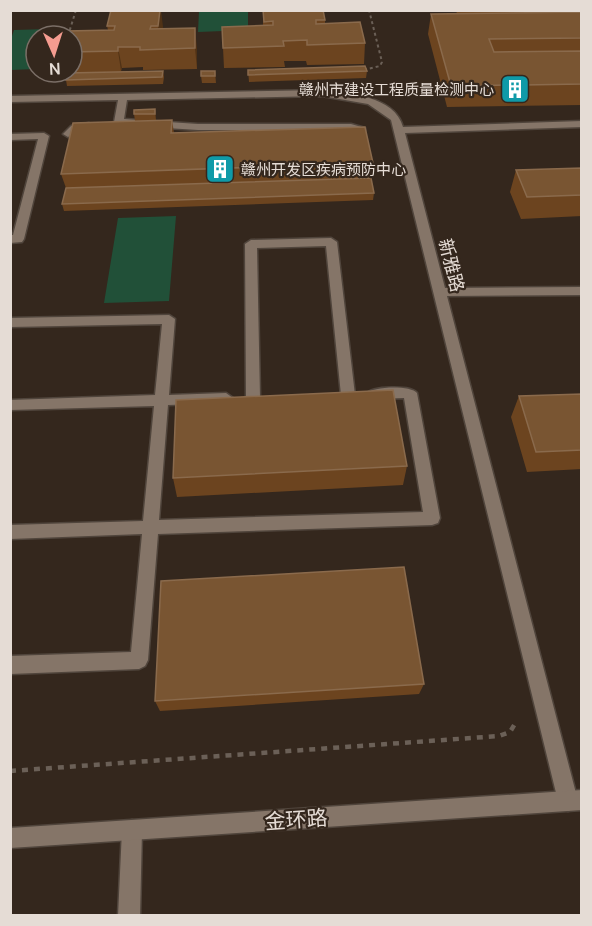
<svg xmlns="http://www.w3.org/2000/svg" width="592" height="926" viewBox="0 0 592 926" font-family="Manrope,'Noto Sans SC',sans-serif">
  <style>
    .green { fill: #215038 }
    .lines { fill: none; stroke-linecap: round; stroke-linejoin: round }
    .minor-casing { stroke: #50453c; stroke-width: 3 }
    .tertiary-casing { stroke: #50453c; stroke-width: 3 }
    .path-far1 { stroke: #6b6057; stroke-width: 2; stroke-dasharray: 3 3; stroke-linecap: butt }
    .path { stroke: #6b6057; stroke-width: 4.5; stroke-dasharray: 6 6; stroke-linecap: butt }
    .minor { fill: #857568; fill-rule: evenodd }
    .tertiary { fill: #857568; fill-rule: evenodd }
    .wall { fill: #6c441f }
    .shaded-wall { fill: #503216 }
    .building { fill: #795532; stroke: #8a6a4c; stroke-width: 1.5 }
    .labels { text-anchor: middle; dominant-baseline: central; stroke-width: 4.5; stroke-linejoin: round; paint-order: stroke }
    .far-poi-label { font-size: 15px; fill: #e5dcd5; stroke: #34271d; text-anchor: end }
    .street-label { font-size: 18px; fill: #e5dcd5; stroke: #34271d }
    .near-street-label { font-size: 21px; fill: #e5dcd5; stroke: #34271d }
  </style>
  <rect width="100%" height="100%" fill="#34271d"/>
  <path class="green" d="M199,11H248V30L198,32Z
    M49,29L47,36H36V69L11,70V39L14,30Z
    M176,216L169,301L104,303L118,218Z"/>
  <g class="lines">
    <g class="minor-casing">
      <path id="minor" d="M322,90C348,93 395,96 403,127L582,121V127L405,133L445,288L582,287V295L447,296L578,801L575,808L568,811L561,808L558,801L391,120L368,104L322,96L127,100L124,119L198,124H351L365,128V132L350,130H198L119,125L114,122L118,100L10,102V96Z
        M89,123L94,126L93,128L78,131L68,137L63,134L71,126Z
        M44,133L49,136L24,239L22,242L10,243V235H13L38,139L10,140V134Z
        M331,238L337,242L355,395L348,400L341,395L326,246L257,248L260,397L253,402L248,401L246,397L245,244L251,240Z
        M169,315L175,319L169,395L226,393L233,398L226,403L168,405L159,520L423,512L404,398L373,399L366,394C372,386 411,385 417,393L440,518L438,523L432,525L158,534L148,660L145,666L139,669L10,674V656L131,652L142,534L10,539V525L143,521L154,406L10,410V400L155,395L162,324L10,327V318Z
        M132,820L139,823L142,830L140,916H118L122,830L125,823Z"/>
    </g>
    <g class="tertiary-casing">
      <path id="tertiary" d="M582,790V810L10,848V828Z"/>
    </g>
    <path class="path-far1" d="M68,36L76,10
      M364,70L380,66L382,62L369,10"/>
    <path class="path" d="M10,771L499,736L510,732L516,722"/>
    <use href="#minor" class="minor"/>
    <use href="#tertiary" class="tertiary"/>
  </g>
  <path class="wall" d="M111,10L163,27V29L197,48V69L143,70V67L122,68L121,71H163L164,77L163,84L67,86L66,80L67,73H66V72H72V36L108,30L107,26Z
    M263,10L325,20V23L365,43L364,64L307,65L306,61H284L285,67L224,68L223,48L263,26Z
    M456,10H582V105L447,107L428,34L431,14H457Z
    M248,70L367,71L366,78L249,82Z
    M215,71L216,83H202L201,76Z
    M155,109L156,120H172L174,133L373,163L371,178L374,193L373,200L64,211L62,204L66,188L61,174L135,121L134,114Z
    M582,168V216L521,219L510,192L516,170Z
    M582,394V469L527,472L511,417L519,396Z
    M407,466L403,485L177,497L173,478Z
    M424,684L419,694L160,711L155,701Z"/>
  <path class="shaded-wall" d="M160,10H161L163,27L161,46L158,26Z
    M195,28L197,48V69L195,48Z
    M118,47L122,68L121,71L118,51Z"/>
  <path class="building" d="M111,10H160L158,26H151L150,29L195,28V48L140,50V47H118V51L72,52V36H65L66,31L114,30L115,26H107Z
    M263,10H323L325,20H316V24L360,22L365,43L307,45V40L283,41L284,46L223,48L222,27L273,25V21L264,22Z
    M582,12V38L489,39L494,52L582,51V84L451,86L431,14Z
    M365,66L367,71L248,75V70Z
    M163,71L162,77L66,80L67,73Z
    M201,71H215V76H201Z
    M155,109V114H134V110Z
    M172,120L171,133L365,127L373,163L61,174L73,123Z
    M582,168V195L527,197L516,170Z
    M371,178L374,193L62,204L66,188Z
    M393,390L407,466L173,478L176,400Z
    M582,394V450L536,452L519,396Z
    M404,567L424,684L155,701L161,581Z"/>
  <defs>
    <g id="building-square" transform="scale(1.5)"><rect x="-9" y="-9" width="18" height="18" rx="4" fill="#0f9aa8" stroke="#34271d"/><path d="M-4-6H4V6H1V3H-1V6H-4ZM-2.5-4.3h1.7v1.8h-1.7ZM.8-4.3h1.7v1.8H.8ZM-2.5-1h1.7V.8h-1.7ZM.8-1h1.7V.8H.8Z" fill="#fff"/></g>
  </defs>
  <g fill-rule="evenodd">
    <use href="#building-square" x="515" y="89"/>
    <use href="#building-square" x="220" y="169"/>
  </g>
  <g class="labels">
    <g class="far-poi-label">
      <text x="494" y="89">赣州市建设工程质量检测中心</text>
      <text x="241" y="169" text-anchor="start">赣州开发区疾病预防中心</text>
    </g>
    <g class="street-label">
      <text transform="translate(452 265) rotate(76)">新雅路</text>
    </g>
    <g class="near-street-label">
      <text transform="translate(296 819) rotate(-4)">金环路</text>
    </g>
  </g>
  <rect width="592" height="926" fill="none" stroke="#e5dcd5" stroke-width="24"/>
  <g transform="translate(54 54) rotate(177)"><circle r="28" fill="#34271d" stroke="#7b6f67" stroke-width="1.5"/>
  <path d="M0-4.5L10 22L0 15L-10 22Z" fill="#f59c90"/>
  <text y="-9" font-size="16" font-weight="bold" text-anchor="middle" fill="#e5dcd5">N</text>
  </g>
</svg>
